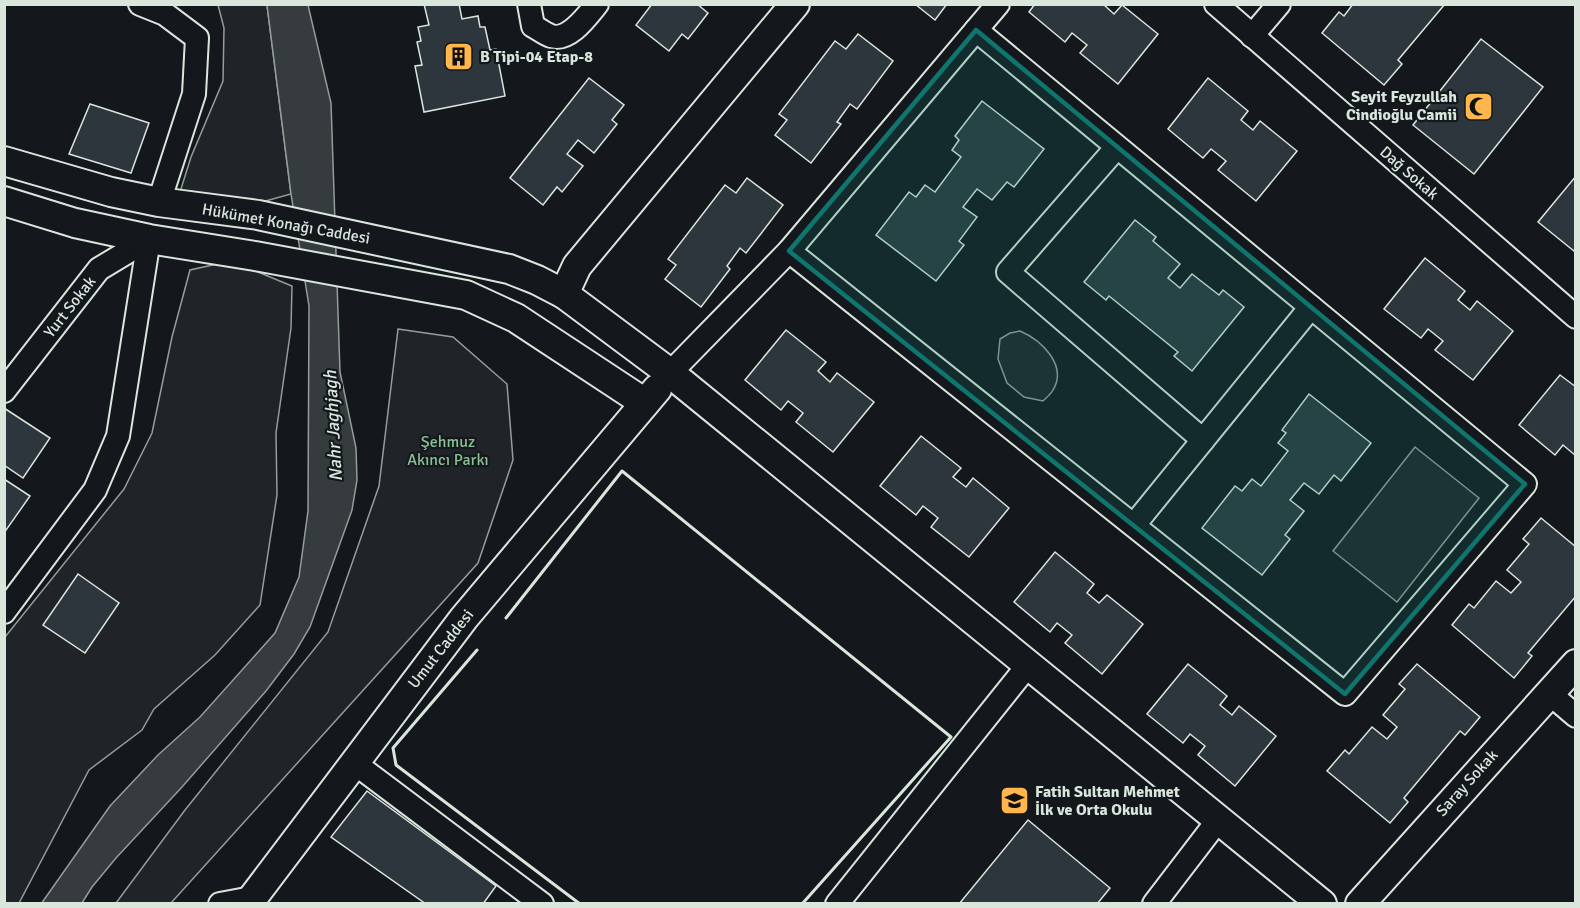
<svg xmlns="http://www.w3.org/2000/svg" width="1580" height="908" font-family="Signika,sans-serif">
<style>
.green{fill:#202428;stroke:#939e99;stroke-width:1.5}
.water{fill:#363b3e;stroke:#939e99;stroke-width:1.5}
.building{fill:#2c363c;stroke:#d8e6dc;stroke-width:1.5}
.lines{fill:none;stroke-linecap:round;stroke-linejoin:round}
.minor-casing{stroke:#d8e6dc;stroke-width:26}
.tertiary-casing{stroke:#d8e6dc;stroke-width:32}
.minor{stroke:#14181c;stroke-width:22}
.tertiary{stroke:#14181c;stroke-width:28}
.wall{stroke:#d8e6dc;stroke-width:3}
.marked{fill:#0f766e;fill-opacity:0.2;stroke:#0f766e;stroke-width:4.5;stroke-linejoin:round}
.labels{text-anchor:middle;dominant-baseline:central;stroke-width:4.5;stroke-linejoin:round;paint-order:stroke}
.poi-label{font-size:16px;font-weight:bold;fill:#d8e6dc;stroke:#14181c;text-anchor:start}
.street-label{font-size:16px;fill:#d8e6dc;stroke:#14181c}
.park-label{font-size:16px;fill:#8ac095;stroke:#14181c}
.water-label{font-size:18px;font-style:italic;fill:#d8e6dc;stroke:#14181c}
</style>
<rect width="100%" height="100%" fill="#14181c"/>
<g class="green">
<path d="M218 5H267L291 194 262 202 180 192 191 157 223 81 224 28Z"/>
<path d="M231 261 292 286 291 328 276 433 277 495 260 605 215 655 154 709 142 730 89 770 19 903 5 904V637L124 489 152 433 172 337 190 270Z"/>
<path d="M398 329 453 337 507 384 513 460 478 563 171 903H116L185 810 328 632 379 486Z"/>
<path d="M1020 331C1041 340 1068 365 1053 390 1051 394 1046 398 1043 401L1024 397 1007 383 998 359 1000 339 1010 333Z"/>
<path d="M1415 447 1479 498 1397 602 1333 551Z"/>
</g>
<path class="water" d="M267 5H308L331 103 340 372 356 448 357 480 352 510 310 627 294 654 266 691 182 787 116 858 92 887 82 903 41 904 110 806 158 755 200 717 275 633 299 577 308 511 309 306 291 194Z"/>
<g class="building">
<path d="M424 4H459L462 19 478 16 480 27H485L490 50 496 49 505 96 424 112 415 66 422 65 417 42 421 41 418 27 429 25Z"/>
<path d="M652 4H697L708 13 688 39 682 34 669 51 636 25Z"/>
<path d="M915 4H947L935 20Z"/>
<path d="M1035 4H1103L1114 14 1122 5 1158 34 1118 84 1080 53 1087 45 1072 33 1065 42 1029 12Z"/>
<path d="M1353 4H1445L1398 60 1402 64 1384 85 1322 33 1339 12 1344 16Z"/>
<path d="M858 34 893 61 857 109 850 104 837 122 841 124 811 163 775 135 787 120 779 114 835 41 846 49Z"/>
<path d="M1481 39 1543 87 1474 174 1413 125Z"/>
<path d="M589 78 624 105 612 120 617 124 594 153 578 140 567 154 583 166 562 192 557 187 543 205 510 178Z"/>
<path d="M1208 78 1248 111 1241 120 1253 130 1260 121 1297 151 1256 201 1218 170 1226 161 1211 149 1203 158 1168 129Z"/>
<path d="M982 101 1044 149 1014 187 1007 182 992 200 977 189 963 207 977 217 959 241 964 245 936 281 876 235 909 192 916 197 925 185 935 192 961 157 952 150 959 140 955 136Z"/>
<path d="M90 104 149 123 131 173 69 154Z"/>
<path d="M1576 176V249L1574 251 1538 222Z"/>
<path d="M747 178 783 205 746 253 740 248 727 266 730 269 701 307 665 279 676 265 668 259 725 185 736 193Z"/>
<path d="M1135 220 1156 237 1153 241 1180 264 1168 278 1180 288 1192 274 1219 295 1223 290 1244 307 1192 371 1174 356 1178 352 1109 296 1106 300 1084 282Z"/>
<path d="M1425 258 1465 291 1458 300 1470 310 1477 301 1513 331 1473 380 1435 350 1443 341 1428 329 1421 338 1384 309Z"/>
<path d="M786 330 826 362 818 371 830 382 837 373 874 402 833 452 796 422 803 413 788 401 781 410 745 380Z"/>
<path d="M1560 375 1576 387V456L1563 445 1555 455 1519 425Z"/>
<path d="M1309 394 1371 443 1341 481 1334 475 1319 494 1304 483 1290 500 1304 511 1285 535 1290 539 1262 575 1202 528 1235 486 1242 491 1252 479 1261 486 1288 451 1278 443 1286 433 1282 430Z"/>
<path d="M4 408 50 438 23 478 4 465Z"/>
<path d="M921 436 961 468 953 477 966 487 973 478 1009 508 969 557 931 527 938 518 923 506 916 515 880 486Z"/>
<path d="M4 479 30 496 4 533Z"/>
<path d="M1541 518 1576 547V596L1528 653 1532 656 1514 678 1452 625 1469 604 1474 608 1496 581 1511 593 1521 582 1507 570 1529 544 1523 539Z"/>
<path d="M1055 552 1094 584 1087 593 1099 603 1107 595 1143 624 1102 674 1065 643 1072 635 1057 623 1050 632 1014 602Z"/>
<path d="M78 574 119 603 85 653 43 625Z"/>
<path d="M1188 664 1227 696 1220 705 1232 715 1239 706 1276 736 1235 786 1198 755 1205 746 1190 734 1183 743 1147 714Z"/>
<path d="M1417 664 1480 717 1465 735 1460 731 1404 798 1408 802 1390 823 1327 771 1345 750 1349 754 1372 727 1387 739 1397 727 1383 715 1405 689 1399 684Z"/>
<path d="M367 791 496 886 483 904H426L331 837Z"/>
<path d="M1028 820 1110 888 1097 904H959Z"/>
</g>
<g class="lines">
<defs>
<g id="minor">
<path d="M140 4 165 14 197 38 194 94 159 202"/>
<path d="M529 4 533 26C539 29 545 34 551 36 569 42 587 16 597 4"/>
<path d="M1216 4 1576 317"/>
<path d="M1252 36 1279 4"/>
<path d="M1117 147 1008 272 1203 440"/>
<path d="M789 251 1345 694 1525 484 976 30"/>
<path d="M670 373 789 251 998 4"/>
<path d="M4 391 99 269 149 239"/>
<path d="M1134 525 1311 307"/>
<path d="M4 612 95 490 118 436 149 239"/>
<path d="M1549 693 1576 716"/>
<path d="M353 762 542 904"/>
<path d="M220 904 252 898"/>
<path d="M837 904 1029 664"/>
<path d="M1154 904 1219 819"/>
</g>
<g id="tertiary">
<path d="M795 4 577 266 564 294 670 373 1322 904"/>
<path d="M4 161 111 192 159 202 258 215 509 269 537 280 564 294"/>
<path d="M4 201 75 223 149 239 255 256 466 295 516 318 645 403"/>
<path d="M248 904 464 618 657 389"/>
<path d="M1360 904 1576 664"/>
</g>
</defs>
<use href="#minor" class="minor-casing"/>
<use href="#tertiary" class="tertiary-casing"/>
<use href="#minor" class="minor"/>
<use href="#tertiary" class="tertiary"/>
<g class="wall">
<path d="M506 618 622 471 951 737 802 904"/>
<path d="M477 650 393 748 396 765 580 904"/>
</g>
</g>
<path class="marked" d="M976 30 1525 484 1345 694 789 251Z"/>
<defs>
<symbol id="building-square" viewBox="-11 -11 22 22"><rect x="-9" y="-9" width="18" height="18" rx="4" fill="#ffb74d" stroke="#14181c"/><path d="M-4-6H4V6H1V3H-1V6H-4ZM-2.5-4.3h1.7v1.8h-1.7ZM.8-4.3h1.7v1.8H.8ZM-2.5-1h1.7V.8h-1.7ZM.8-1h1.7V.8H.8Z" fill="#111"/></symbol>
<symbol id="mosque-square" viewBox="-11 -11 22 22"><rect x="-9" y="-9" width="18" height="18" rx="4" fill="#ffb74d" stroke="#14181c"/><path d="M3.5-4.9A6 6 0 1 0 3.5 4.9A5 5 0 1 1 3.5-4.9Z" fill="#111"/></symbol>
<symbol id="school-square" viewBox="-11 -11 22 22"><rect x="-9" y="-9" width="18" height="18" rx="4" fill="#ffb74d" stroke="#14181c"/><path d="M0-5L7-2L0 1L-7-2ZM-4 1L0 2.5L4 1V4Q0 6-4 4Z" fill="#111"/></symbol>
</defs>
<g fill-rule="evenodd">
<use href="#building-square" x="442" y="40" width="33" height="33"/>
<use href="#mosque-square" x="1462" y="90" width="33" height="33"/>
<use href="#school-square" x="998" y="784" width="33" height="33"/>
</g>
<g class="labels">
<g class="poi-label">
<text x="480" y="57">B Tipi-04 Etap-8</text>
<text x="1457" y="97" text-anchor="end">Seyit Feyzullah<tspan x="1457" dy="18">Cindioğlu Camii</tspan></text>
<text x="1035" y="792">Fatih Sultan Mehmet<tspan x="1035" dy="18">İlk ve Orta Okulu</tspan></text>
</g>
<g class="street-label">
<text transform="translate(1409 173) rotate(41)">Dağ Sokak</text>
<text transform="translate(286 224) rotate(10)">Hükümet Konağı Caddesi</text>
<text transform="translate(70 307) rotate(-52)">Yurt Sokak</text>
<text transform="translate(441 649) rotate(-52)">Umut Caddesi</text>
<text transform="translate(1467 783) rotate(-48)">Saray Sokak</text>
</g>
<g class="park-label">
<text x="448" y="442">Şehmuz<tspan x="448" dy="18">Akıncı Parkı</tspan></text>
</g>
<g class="water-label">
<text transform="translate(333 426) rotate(-93)">Nahr Jaghjagh</text>
</g>
</g>
<rect width="1580" height="908" fill="none" stroke="#d8e6dc" stroke-width="12"/>
</svg>
